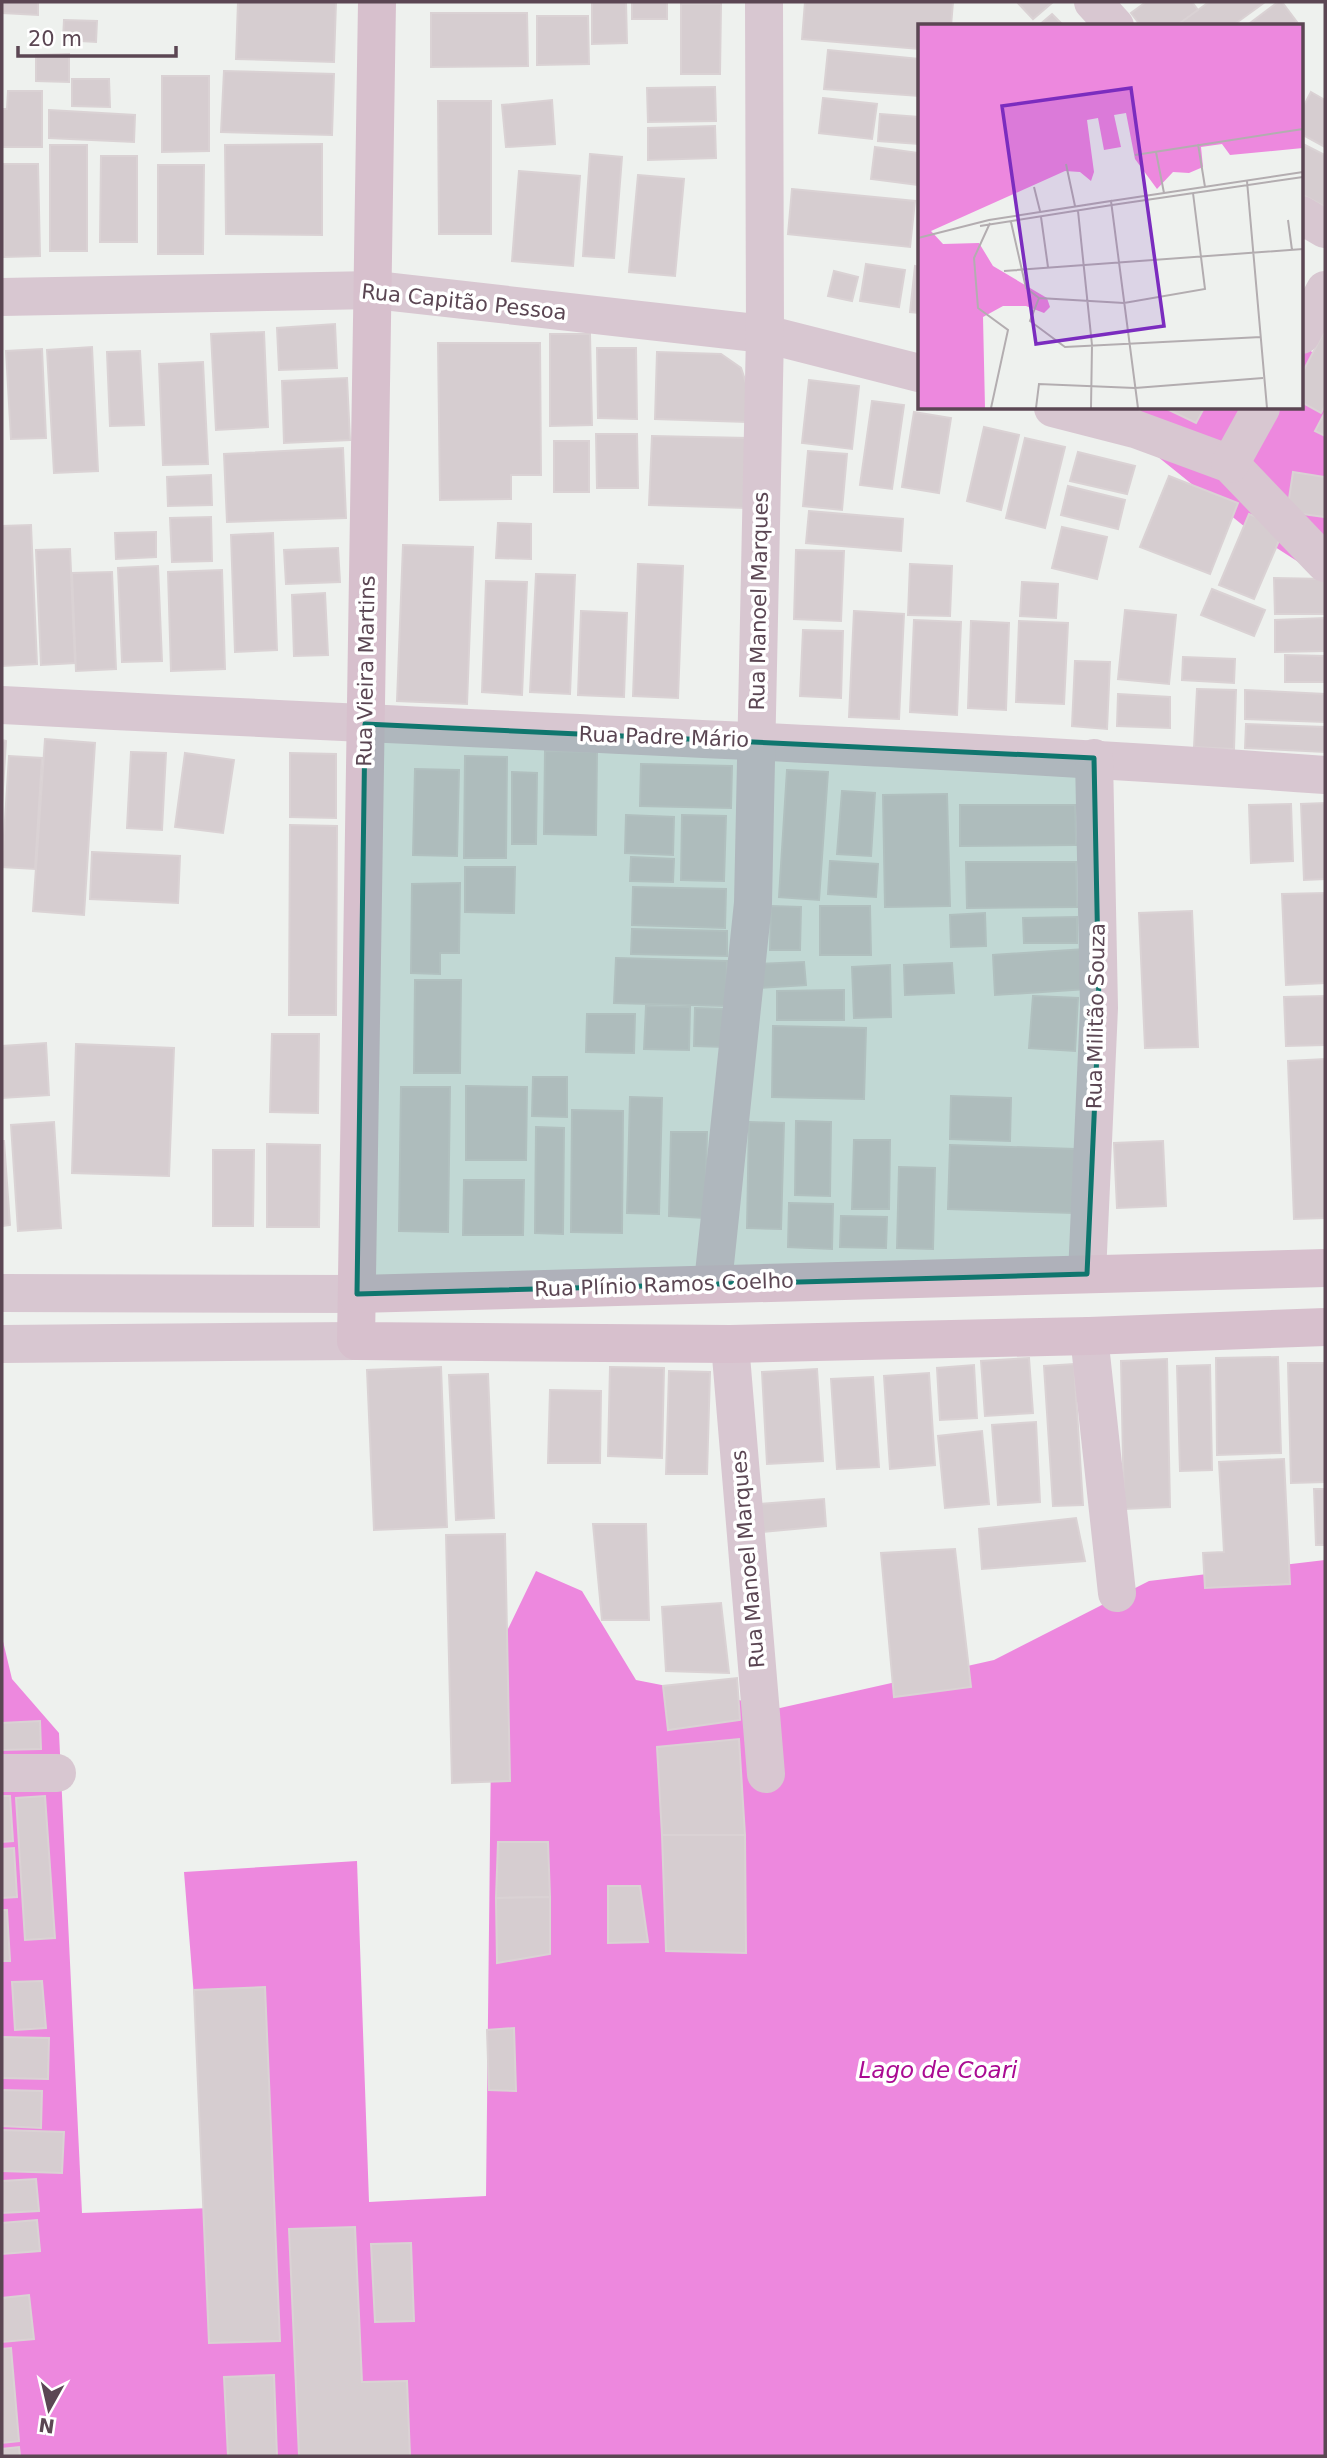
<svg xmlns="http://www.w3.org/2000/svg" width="1327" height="2458" font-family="'DejaVu Sans',sans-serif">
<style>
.water{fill:#ed88de}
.building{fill:#d6cdd0;stroke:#dad2d4;stroke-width:2}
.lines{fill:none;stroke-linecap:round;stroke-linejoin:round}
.minor{stroke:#d8c7d1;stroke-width:38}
.tertiary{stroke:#d8c7d1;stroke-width:38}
.secondary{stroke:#d7c0cd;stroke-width:38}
.marked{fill:#0f766e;fill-opacity:0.2;stroke:#0f766e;stroke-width:5;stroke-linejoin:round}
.labels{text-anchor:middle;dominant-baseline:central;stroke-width:7;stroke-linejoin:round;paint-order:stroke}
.street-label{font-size:21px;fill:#5b4653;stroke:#fff}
.water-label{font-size:23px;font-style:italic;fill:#aa0b92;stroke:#fff}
.inset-road{fill:none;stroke:#b3adb0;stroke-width:2}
.view{fill:#7b2cbf;fill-opacity:0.15;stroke:#7b2cbf;stroke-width:3.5}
.inset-edge{fill:none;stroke:#5b4653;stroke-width:3.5}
</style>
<rect width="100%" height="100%" fill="#eef1ee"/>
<g class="water">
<path d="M1301 342 1325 364V579L1250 531 1147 448 1140 408H1301Z"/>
<path d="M1325 1560V2456H2V1637L12 1679 59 1733 82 2213 211 2208 184 1872 357 1861 369 2202 486 2196 492 1662 536 1571 582 1591 636 1680 780 1708 994 1660 1149 1581Z"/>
</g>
<g class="building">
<path d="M3 2H38V15L3 13Z"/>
<path d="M238 2H336L334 62 236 59Z"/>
<path d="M592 2H626L627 43 592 44Z"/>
<rect x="632" y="2" width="35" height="17"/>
<path d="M805 2H953L951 26H919V49L802 39Z"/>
<path d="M1017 2H1053L1033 19Z"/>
<path d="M1146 2H1192L1198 10 1176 26H1141L1131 13Z"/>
<path d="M1209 2H1265L1232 26H1176Z"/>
<path d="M1278 2H1282L1297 22 1291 26H1246Z"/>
<path d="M681 4H721L720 74H681Z"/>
<path d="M431 13H527L528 66 431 67Z"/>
<path d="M1052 14 1064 26H1038Z"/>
<path d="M537 16H588L589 64 537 65Z"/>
<path d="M64 20 97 21 96 42 63 40Z"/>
<path d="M828 50 919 59V96L824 89Z"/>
<path d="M69 54V82L36 81V55Z"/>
<path d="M224 71 334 74 332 135 221 132Z"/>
<path d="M162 76H209V151L162 152Z"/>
<path d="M72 79H109L110 107 72 106Z"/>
<path d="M715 87 716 121 648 122 647 88Z"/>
<path d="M8 91H42V147H2V109H7Z"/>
<path d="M1311 92 1325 100V147L1301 134V111Z"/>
<path d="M823 98 877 104 872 139 819 133Z"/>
<path d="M552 100 555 144 506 147 502 105Z"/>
<path d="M438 101H491V234H439Z"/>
<path d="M49 110 135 115 134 142 49 138Z"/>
<path d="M880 114 919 117V144L878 141Z"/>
<path d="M715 126 716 158 648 160V128Z"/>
<path d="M1301 143 1325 155V207L1301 194Z"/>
<path d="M322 144V235L226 234 225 145Z"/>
<rect x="50" y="145" width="37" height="106"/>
<path d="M875 147 919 153V185L871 179Z"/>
<path d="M590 154 622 157 614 258 583 256Z"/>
<path d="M101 156H137V242H100Z"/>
<path d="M3 164H38L40 256 4 257Z"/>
<path d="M158 165H204L203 254H158Z"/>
<path d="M519 171 580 176 573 266 512 261Z"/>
<path d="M638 175 684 179 675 276 629 272Z"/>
<path d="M792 189 915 201 910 247 788 234Z"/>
<path d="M866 264 905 270 899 307 860 301Z"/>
<path d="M915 266 919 267V313L910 312Z"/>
<path d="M834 271 858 277 852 301 828 296Z"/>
<path d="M335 324 337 368 279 370 277 328Z"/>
<path d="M1325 330V406L1321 413 1301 402V375Z"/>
<path d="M264 332 268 427 216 430 211 334Z"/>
<path d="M550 334H590L592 425 550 426Z"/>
<path d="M438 343H540L541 475H511V499L440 500Z"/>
<path d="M92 347 98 471 54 473 47 350Z"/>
<path d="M597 348H636L637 419 598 418Z"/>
<path d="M42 349 46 438 11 439 6 351Z"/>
<path d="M140 351 144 425 110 426 107 352Z"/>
<path d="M657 352 721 354 741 368 748 389 747 422 655 419Z"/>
<path d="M203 362 208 464 163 465 159 364Z"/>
<path d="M347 378 350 440 284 443 282 381Z"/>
<path d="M809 380 859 386 852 449 802 443Z"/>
<path d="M872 401 904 405 892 489 860 485Z"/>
<path d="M1165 408H1204L1196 423Z"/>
<path d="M914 412 951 418 939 493 902 487Z"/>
<path d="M1325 412V436L1315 431Z"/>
<path d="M984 427 1019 435 1001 510 967 501Z"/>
<path d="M596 434H637L638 488H597Z"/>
<path d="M652 436 748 438 746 508 649 505Z"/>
<path d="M1025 438 1065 447 1045 528 1006 518Z"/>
<rect x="554" y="441" width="35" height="51"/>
<path d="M343 448 346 518 227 522 224 454Z"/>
<path d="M808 451 847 454 842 510 803 506Z"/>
<path d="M1078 452 1135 466 1127 494 1070 481Z"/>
<path d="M1293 472 1325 477V517L1287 512Z"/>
<path d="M211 475 212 505 168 506 167 477Z"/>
<path d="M1169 476 1238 503 1210 574 1140 547Z"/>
<path d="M1068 486 1125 500 1118 529 1061 515Z"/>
<path d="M809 511 903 519 901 551 806 543Z"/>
<path d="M1249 514 1284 529 1254 599 1219 585Z"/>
<path d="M211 517 212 561 172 562 170 518Z"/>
<path d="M498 523 531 524V559L496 558Z"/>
<path d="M31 525 37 664 2 666V526Z"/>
<path d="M1062 527 1107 537 1097 579 1052 568Z"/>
<path d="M156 532V557L116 559 115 533Z"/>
<path d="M273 533 277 650 235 652 231 535Z"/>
<path d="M403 545 473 547 467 704 397 701Z"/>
<path d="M338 548 340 582 286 584 284 550Z"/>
<path d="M70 549 75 663 41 665 36 550Z"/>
<path d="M796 550 844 551 841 621 794 619Z"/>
<path d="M638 564 683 566 678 698 633 696Z"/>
<path d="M910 564 952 566 950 616 908 615Z"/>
<path d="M158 566 162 661 122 662 118 568Z"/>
<path d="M222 570 225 669 171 671 168 572Z"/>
<path d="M112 572 116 669 76 671 72 573Z"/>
<path d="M536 574 575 575 570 694 530 692Z"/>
<path d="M1274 578 1325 579V614H1275Z"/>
<path d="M486 581 527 582 522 695 482 692Z"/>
<path d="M1022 582 1058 584 1056 618 1020 616Z"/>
<path d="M1212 589 1265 610 1254 636 1201 615Z"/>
<path d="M325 593 328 655 294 656 292 595Z"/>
<path d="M1125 610 1176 615 1169 684 1118 679Z"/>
<path d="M581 611 627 613 624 697 578 695Z"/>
<path d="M854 611 904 614 899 719 849 717Z"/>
<path d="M1325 618V651L1275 652V620Z"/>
<path d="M914 620 961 622 957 715 910 712Z"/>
<path d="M971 621 1009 623 1006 710 968 708Z"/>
<path d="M1019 621 1068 623 1064 704 1016 702Z"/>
<path d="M803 630 843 631 841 698 800 696Z"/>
<path d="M1285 655 1324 656V682H1285Z"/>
<path d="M1183 657 1235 659 1234 683 1182 680Z"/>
<path d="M1075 661 1110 662 1107 729 1072 726Z"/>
<path d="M1197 689 1236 690 1234 749 1194 747Z"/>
<path d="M1245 690 1325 694V722L1245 719Z"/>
<path d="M1118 694 1170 697V728L1117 726Z"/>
<path d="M1246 724 1325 727V752L1245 748Z"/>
<path d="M45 739 95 743 84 915 33 911Z"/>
<path d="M2 740 6 741 2 805Z"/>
<path d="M545 751 597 752 596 835 544 834Z"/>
<path d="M131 752 166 753 162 830 127 828Z"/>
<path d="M185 753 234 760 223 833 175 827Z"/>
<path d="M290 753 336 754V818L290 817Z"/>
<path d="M9 756 42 758 35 869 2 867Z"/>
<path d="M465 756 507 757 506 858H464Z"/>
<path d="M641 764 732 766 731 808 640 806Z"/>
<path d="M415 769 459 770 457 856 413 855Z"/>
<path d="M787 770 828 772 819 900 779 897Z"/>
<path d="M512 772 537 773 536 844H512Z"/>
<path d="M842 791 875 793 871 856 837 854Z"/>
<path d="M947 794 950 906 885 907 883 795Z"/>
<path d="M1325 803V879L1304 880 1301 804Z"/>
<path d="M1291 804 1293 861 1251 863 1249 805Z"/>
<path d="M960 805H1075L1076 845 960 846Z"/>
<path d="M626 815 674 817 673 855 625 853Z"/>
<path d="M682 815 726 816 724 881 681 880Z"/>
<path d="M290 825 337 826 336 1015H289Z"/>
<path d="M92 852 180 856 178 903 90 899Z"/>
<path d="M631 857 674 859 673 882 630 881Z"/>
<path d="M830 861 878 864 876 897 828 894Z"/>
<path d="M966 862H1076L1077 907 967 908Z"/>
<path d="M465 867H515L514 913 465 912Z"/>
<path d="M460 883 459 953H440V974L411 973 412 884Z"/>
<path d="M633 887 726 889 725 928 632 925Z"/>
<path d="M1325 893V983L1286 985 1282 894Z"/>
<path d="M771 906 801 907 800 950H770Z"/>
<path d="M820 906H870L871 955H820Z"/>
<path d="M1192 911 1198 1047 1145 1048 1139 913Z"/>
<path d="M985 913 986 946 951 947 950 915Z"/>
<path d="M1077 917V943H1024L1023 918Z"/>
<path d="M632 929 727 931V956L631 954Z"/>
<path d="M1085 949 1087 989 995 995 993 955Z"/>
<path d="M616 958 727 961 726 1006 614 1003Z"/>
<path d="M804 962 806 985 759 988 758 964Z"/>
<path d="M952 963 954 993 905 995 904 965Z"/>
<path d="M890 965 891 1017 854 1018 852 967Z"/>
<path d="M415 980H461L460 1073H414Z"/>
<path d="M844 990V1020H777V991Z"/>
<path d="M1033 996 1078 998 1075 1051 1029 1048Z"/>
<path d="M1325 996V1045L1286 1046 1284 997Z"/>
<path d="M646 1006 690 1007 689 1050 644 1049Z"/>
<path d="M695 1008 727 1009 726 1047 694 1046Z"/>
<path d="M587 1014H635L634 1053 586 1052Z"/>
<path d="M773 1026 866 1028 864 1099 772 1097Z"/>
<path d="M272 1034H319L318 1113 270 1112Z"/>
<path d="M46 1043 49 1095 2 1098V1046Z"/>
<path d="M76 1044 174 1048 169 1176 72 1173Z"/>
<path d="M1325 1059V1218L1294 1219 1288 1061Z"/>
<path d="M533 1077H567V1117L532 1116Z"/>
<path d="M466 1086 527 1087 526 1160H466Z"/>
<path d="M401 1087H450L448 1232 399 1231Z"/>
<path d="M951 1096 1011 1098 1010 1141 950 1139Z"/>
<path d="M630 1097 662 1098 659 1214 627 1213Z"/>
<path d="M572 1110 623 1111 622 1233 571 1232Z"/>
<path d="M796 1121 831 1122 830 1196 795 1195Z"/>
<path d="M54 1122 61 1228 18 1231 11 1125Z"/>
<path d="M749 1122 784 1123 781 1229 747 1228Z"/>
<path d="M536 1127 564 1128 563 1234 535 1233Z"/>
<path d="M671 1132H707L705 1218 669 1216Z"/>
<path d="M854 1140H890L889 1209H852Z"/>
<path d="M2 1141H4L10 1225 2 1226Z"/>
<path d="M1163 1141 1166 1206 1117 1208 1114 1143Z"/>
<path d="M267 1144 320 1145 319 1227H267Z"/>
<path d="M950 1145 1075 1149 1073 1213 948 1209Z"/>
<path d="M213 1150H254L253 1226H213Z"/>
<path d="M899 1167 935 1168 933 1249 897 1248Z"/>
<path d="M464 1180H524L523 1235H463Z"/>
<path d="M789 1203 833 1204 832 1249 788 1247Z"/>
<path d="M841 1216 887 1217 886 1248 840 1247Z"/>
<path d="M1278 1357 1281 1453 1217 1455 1216 1358Z"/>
<path d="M1029 1358 1033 1413 985 1416 981 1361Z"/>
<path d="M1167 1359 1170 1507 1124 1509 1121 1361Z"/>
<path d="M1288 1363H1325V1482L1291 1483Z"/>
<path d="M1074 1364 1083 1505 1053 1506 1044 1366Z"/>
<path d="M974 1365 977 1418 940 1420 937 1368Z"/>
<path d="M1210 1365 1212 1470 1180 1471 1177 1366Z"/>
<path d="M441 1367 447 1527 374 1530 367 1370Z"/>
<path d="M610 1367 664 1368 662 1458 608 1456Z"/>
<path d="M817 1369 823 1461 767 1464 762 1372Z"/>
<path d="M669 1371 710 1372 707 1474H666Z"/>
<path d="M929 1373 935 1465 890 1469 884 1376Z"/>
<path d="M488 1374 494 1518 456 1520 449 1375Z"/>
<path d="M873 1377 879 1467 837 1469 831 1379Z"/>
<path d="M550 1390 601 1391 600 1463H548Z"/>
<path d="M1036 1422 1040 1502 998 1505 992 1425Z"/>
<path d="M982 1431 989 1504 945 1508 938 1436Z"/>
<path d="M1284 1459 1290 1584 1205 1588 1203 1553 1224 1552 1219 1462Z"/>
<path d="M1314 1489H1325V1545H1316Z"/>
<path d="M824 1499 826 1526 762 1532 758 1504Z"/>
<path d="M1076 1518 1085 1561 982 1569 979 1529Z"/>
<path d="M593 1524H646L649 1620H602Z"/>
<path d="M505 1534 510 1781 452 1783 446 1535Z"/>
<path d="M955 1549 971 1687 894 1697 881 1553Z"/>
<path d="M721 1603 729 1673 666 1671 662 1607Z"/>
<path d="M737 1678 740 1720 668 1730 663 1686Z"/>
<path d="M40 1721 41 1749 2 1750V1723Z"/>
<path d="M739 1739 745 1835H662L657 1747Z"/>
<path d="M2 1796H10L13 1841 2 1842Z"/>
<path d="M45 1796 55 1938 25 1940 16 1798Z"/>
<path d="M662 1835H745L746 1953 666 1951Z"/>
<path d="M498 1842H548L550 1897 496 1898Z"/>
<path d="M14 1848 17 1897 2 1898V1849Z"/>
<path d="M608 1886H640L648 1942 608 1943Z"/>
<path d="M550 1897V1954L497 1963 496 1898Z"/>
<path d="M2 1910H7L10 1961H2Z"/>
<path d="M42 1981 46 2028 15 2030 12 1982Z"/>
<path d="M265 1987 280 2341 209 2343 194 1990Z"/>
<path d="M514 2028 516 2091 489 2090 487 2030Z"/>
<path d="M2 2037 49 2038 48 2079 2 2078Z"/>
<path d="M2 2090 42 2091 41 2128 2 2126Z"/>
<path d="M2 2130 64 2132 62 2173 2 2171Z"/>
<path d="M36 2179 39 2211 2 2213V2181Z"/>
<path d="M37 2220 40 2251 2 2254V2223Z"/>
<path d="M355 2227 362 2382 407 2381 410 2456H299L289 2229Z"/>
<path d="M411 2243 414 2321 375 2322 371 2244Z"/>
<path d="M29 2295 34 2339 2 2342V2298Z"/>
<path d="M11 2348 19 2441 2 2443V2349Z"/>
<path d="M274 2375 277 2456H228L224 2377Z"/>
<path d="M19 2447 20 2456H2V2449Z"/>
</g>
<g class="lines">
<g class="minor">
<path d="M1093 2 1115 26"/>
<path d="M1301 215 1325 229"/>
<path d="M2 297 375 290 765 334 919 373"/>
<path d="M1301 335 1325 290"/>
<path d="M1053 408 1135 429 1230 464 1325 563"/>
<path d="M1230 464 1261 408"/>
<path d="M2 705C443 729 885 743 1325 775"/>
<path d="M1087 1274 1099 1008 1094 758"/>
<path d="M713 1283 753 903 765 334 764 2"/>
<path d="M1089 1336 1117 1593"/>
<path d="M730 1344 766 1774"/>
<path d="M2 1773H57"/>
</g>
<g class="tertiary">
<path d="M2 1293 357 1294"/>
<path d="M2 1344 356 1341"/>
</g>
<g class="secondary">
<path d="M377 2C373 448 360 894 356 1341L730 1344 1089 1336 1325 1327"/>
<path d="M357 1294 1325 1268"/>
</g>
</g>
<path class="marked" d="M365 724 1094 758 1099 1008 1087 1274 357 1294Z"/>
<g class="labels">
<g class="street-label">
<text transform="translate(464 302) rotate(6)">Rua Capitão Pessoa</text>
<text transform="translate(759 601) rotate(-89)">Rua Manoel Marques</text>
<text transform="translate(366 671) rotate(-89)">Rua Vieira Martins</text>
<text transform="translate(664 737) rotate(2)">Rua Padre Mário</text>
<text transform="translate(1096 1016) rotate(-89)">Rua Militão Souza</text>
<text transform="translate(664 1285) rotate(-2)">Rua Plínio Ramos Coelho</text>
<text transform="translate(748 1559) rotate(-95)">Rua Manoel Marques</text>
</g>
<g class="water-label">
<text x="938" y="2070">Lago de Coari</text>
</g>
</g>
<g transform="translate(918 24)">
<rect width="385" height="385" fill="#eef1ee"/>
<path d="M0 1H385V124L312 131 304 120 283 123 285 143 271 149 255 148 239 165 217 135 208 89 196 91 203 123 186 126 180 94 169 96 176 148 173 157 162 148 147 147 13 207 25 220 61 219 75 242 129 274 132 283 126 289 108 282H85L65 293 67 384H0Z" fill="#ed88de"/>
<path class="inset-road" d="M280 120 287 163M238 128 246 169M217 131 385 105M148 140 157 182M329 157 349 384M116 163 122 187M193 177 385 148M194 181 385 153M160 187 174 321 173 384M123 193 130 243M370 196 374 226M93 198 108 264 121 274 206 279 287 265 275 169M72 199 56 234 60 284 90 306 73 384M62 202 194 181M0 214 71 196 193 177 220 384M86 247 385 225M121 274 112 297 147 323 343 313M118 384 121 360 217 364 345 354"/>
<path class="view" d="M213 64 246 302 118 320 84 82Z"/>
<rect width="385" height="385" class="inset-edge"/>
</g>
<rect width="1327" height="2458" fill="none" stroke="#5b4653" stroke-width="7"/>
<g transform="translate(49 2409) rotate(188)" stroke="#ffffff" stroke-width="5" paint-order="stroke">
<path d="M0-5L12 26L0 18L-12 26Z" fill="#5b4653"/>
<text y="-10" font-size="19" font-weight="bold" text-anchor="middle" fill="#5b4653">N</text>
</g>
<path d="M18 46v10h158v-10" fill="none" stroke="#5b4653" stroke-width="3.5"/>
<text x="28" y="46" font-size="21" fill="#5b4653" stroke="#ffffff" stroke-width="5" paint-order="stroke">20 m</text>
</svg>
